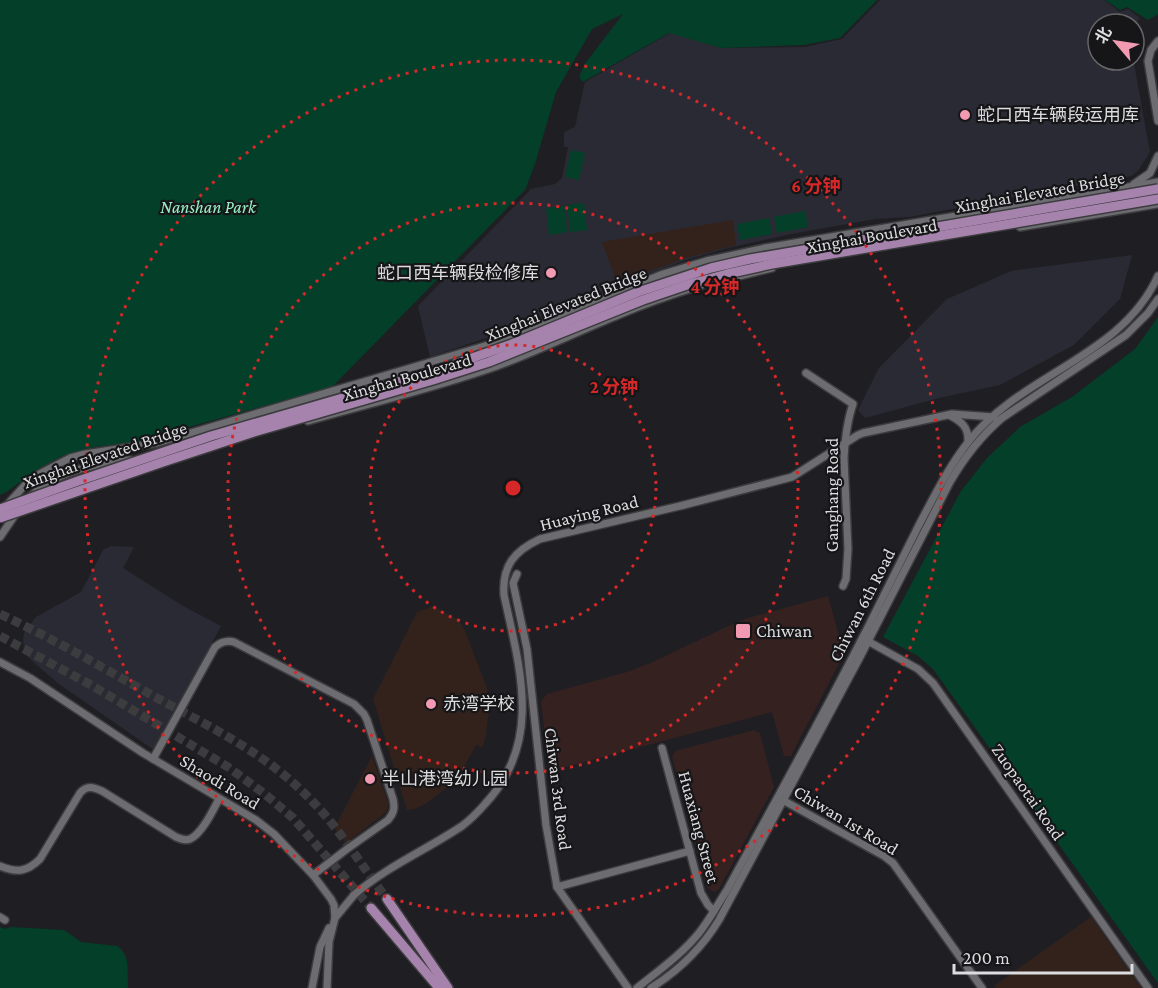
<svg xmlns="http://www.w3.org/2000/svg" width="1158" height="988" font-family="'Crimson Pro','Noto Sans SC',serif">
<style>
.commercial{fill:#342120}
.built{fill:#292a33}
.education{fill:#33221b}
.green{fill:#033f29}
.lines{fill:none;stroke-linecap:round;stroke-linejoin:round}
.major-tunnel{stroke:#3c3c3f;stroke-width:9;stroke-dasharray:9 4.5;stroke-linecap:butt}
.minor-casing{stroke:#3c3c3f;stroke-width:10}
.major-casing{stroke:#3c3c3f;stroke-width:12}
.minor{stroke:#6d6d71;stroke-width:7}
.major{stroke:#a583ac;stroke-width:9}
.minor-bridge-casing{stroke:#3c3c3f;stroke-width:10;stroke-linecap:butt}
.major-bridge-casing{stroke:#3c3c3f;stroke-width:12;stroke-linecap:butt}
.minor-bridge{stroke:#6d6d71;stroke-width:7}
.major-bridge{stroke:#a583ac;stroke-width:9}
.ring{fill:none;stroke:#d62828;stroke-width:3;stroke-dasharray:3 6}
.poi-dot{fill:#f19ab1;stroke:#161619;stroke-width:2}
.labels{text-anchor:middle;dominant-baseline:central;stroke-width:4.5;stroke-linejoin:round;paint-order:stroke}
.poi-label{font-size:18px;fill:#dddddf;stroke:#161619;text-anchor:start}
.street-label{font-size:18px;fill:#dddddf;stroke:#161619}
.park-label{font-size:18px;font-style:italic;fill:#98f2c6;stroke:#161619}
.centre{fill:#d62828;stroke:#161619;stroke-width:3}
.ring-label{font-size:18px;text-anchor:middle;font-weight:bold;fill:#d62828;stroke:#161619;stroke-width:4.5;stroke-linejoin:round;paint-order:stroke}
</style>
<rect width="100%" height="100%" fill="#1f1f23"/>
<g class="commercial">
<path d="M828 596 844 654 791 756H784L772 712 554 770 548 766 541 701 547 694 627 672 653 662 726 627 748 618Z"/>
<path d="M754 730 760 733 774 787 719 889 715 892 712 891 706 886 672 757 675 751Z"/>
</g>
<g class="built">
<path d="M880 0H1104L1120 12 1128 9 1140 18 1136 24 1142 29 1134 41V24H1098V60H1134V44L1139 50 1134 64 1150 152 1138 171 1131 176 909 217 875 219 791 234 728 248 686 260 618 285 504 332 430 357 418 306 531 189 555 184 562 178 568 147H564V132L575 127 585 82 670 33 722 48 805 47 842 39Z"/>
<path d="M1132 255 1120 299 1074 345 1000 385 939 398 865 418 858 410 879 368 947 299 1011 271Z"/>
<path d="M111 546 134 547 123 568 183 606 221 626 154 750 59 684 31 660 24 652 23 639 25 631 36 617 81 592 103 550Z"/>
</g>
<g class="education">
<path d="M733 220 736 245 686 258 617 283 602 242Z"/>
<path d="M434 606 459 621 465 631 487 688 489 709 486 736 482 748 476 745 456 781 425 804 415 809 407 810 373 699 417 612Z"/>
<path d="M372 756 388 802 387 811 384 814 346 843 337 833 335 827Z"/>
<path d="M1091 917 1141 988H995L994 986Z"/>
</g>
<g class="green">
<path d="M0 0H877L840 38 804 45 721 48 669 33 583 82 579 77 584 65 623 14 592 29 556 92 535 164 525 190 332 387 135 442 94 447 62 456 36 470 8 491 0 495Z"/>
<path d="M1105 0H1158V14L1148 20 1127 7 1120 10Z"/>
<path d="M571 150 585 153 579 180 565 177Z"/>
<path d="M584 203 587 230 570 232 567 205Z"/>
<path d="M564 206 567 232 549 235 546 208Z"/>
<path d="M805 211 808 227 777 233 774 217Z"/>
<path d="M769 218 772 234 740 240 737 224Z"/>
<path d="M1158 317V983L933 669 918 656 883 637 961 491 987 458 1020 427 1072 397 1135 349Z"/>
<path d="M0 927 5 929 11 927 64 930 81 942 117 946C131 955 127 973 128 988H0Z"/>
</g>
<g class="lines">
<g class="major-tunnel">
<path d="M0 614C54 639 105 669 157 698 212 728 269 755 312 801 340 829 363 868 387 899"/>
<path d="M0 636 91 685 228 767 266 795 293 818 371 908"/>
</g>
<defs>
<g id="minor">
<path d="M1158 41 1151 50 1148 61 1158 121"/>
<path d="M1134 184 1150 173 1158 156"/>
<path d="M1020 227 1158 204"/>
<path d="M719 281 772 268"/>
<path d="M806 373 853 404C847 421 845 440 844 458L848 549 846 579 843 586"/>
<path d="M949 415C961 421 969 427 968 442"/>
<path d="M308 421C371 403 435 388 497 366 538 351 576 332 616 316 644 304 673 294 702 285"/>
<path d="M30 497C57 470 94 465 130 460"/>
<path d="M684 505 792 477 858 435 863 433 952 414 994 417"/>
<path d="M5 507 26 484 41 473 70 458 85 454 157 443 417 366 488 345 663 274 706 261 765 248 1158 182"/>
<path d="M0 537 17 512"/>
<path d="M517 574 513 583 527 649 546 825 557 887 628 988"/>
<path d="M864 639 918 669 933 683 1148 988"/>
<path d="M0 662 30 678 143 753 256 820 274 834 313 875 331 899 334 905 335 918 329 942 327 988"/>
<path d="M662 748 701 893 708 905 714 911"/>
<path d="M153 759 215 647C221 642 226 640 234 642L354 704 364 714 367 720 393 799C395 808 394 813 388 820L347 849 313 875"/>
<path d="M779 798 884 856 893 863 982 988"/>
<path d="M0 866C17 873 27 872 40 859L80 793C87 785 93 787 102 791L176 837C181 839 185 841 190 839 202 834 213 810 219 799"/>
<path d="M557 887 690 851"/>
<path d="M0 917 5 920"/>
<path d="M335 918 354 895"/>
<path d="M312 988 320 947 329 928"/>
<path d="M637 988C658 971 682 954 699 933 710 919 718 904 727 890 775 802 824 714 869 625 886 591 903 557 920 523 935 495 949 466 969 441 1021 374 1122 357 1158 276"/>
<path d="M651 988C678 971 702 948 719 920L860 657 950 482C964 458 981 436 1002 418L1126 335 1148 313 1158 299"/>
</g>
<g id="major">
<path d="M387 899 448 988"/>
<path d="M371 908 439 988"/>
</g>
</defs>
<use href="#minor" class="minor-casing"/>
<use href="#major" class="major-casing"/>
<use href="#minor" class="minor"/>
<use href="#major" class="major"/>
<defs>
<path id="minor-bridge" d="M354 895C386 867 426 850 462 826 470 820 478 812 485 804 543 742 520 669 504 595 502 566 514 551 540 539L684 505"/>
<g id="major-bridge">
<path d="M0 509 78 481 211 436 429 373 512 344 638 292 711 268 750 259 838 244 1158 189"/>
<path d="M0 518 163 462 254 432 433 380 489 362 643 300 690 284 727 274 772 264 1158 199"/>
</g>
</defs>
<use href="#minor-bridge" class="minor-bridge-casing"/>
<use href="#major-bridge" class="major-bridge-casing"/>
<use href="#minor-bridge" class="minor-bridge"/>
<use href="#major-bridge" class="major-bridge"/>
</g>
<g class="ring">
<circle cx="513" cy="488" r="143"/>
<circle cx="513" cy="488" r="285"/>
<circle cx="513" cy="488" r="428"/>
</g>
<g class="poi-dot">
<circle cx="965" cy="115" r="6"/>
<circle cx="551" cy="273" r="6"/>
<rect x="735" y="623" width="16" height="16" rx="3"/>
<circle cx="431" cy="704" r="6"/>
<circle cx="370" cy="779" r="6"/>
</g>
<g class="labels">
<g class="poi-label">
<text x="977" y="115">蛇口西车辆段运用库</text>
<text x="539" y="273" text-anchor="end">蛇口西车辆段检修库</text>
<text x="756" y="631">Chiwan</text>
<text x="443" y="704">赤湾学校</text>
<text x="382" y="779">半山港湾幼儿园</text>
</g>
<g class="street-label">
<text transform="translate(1040 192) rotate(-10)">Xinghai Elevated Bridge</text>
<text transform="translate(872 236) rotate(-10)">Xinghai Boulevard</text>
<text transform="translate(566 304) rotate(-22)">Xinghai Elevated Bridge</text>
<text transform="translate(407 377) rotate(-16)">Xinghai Boulevard</text>
<text transform="translate(105 455) rotate(-19)">Xinghai Elevated Bridge</text>
<text transform="translate(832 495) rotate(-90)">Ganghang Road</text>
<text transform="translate(589 513) rotate(-14)">Huaying Road</text>
<text transform="translate(862 605) rotate(-63)">Chiwan 6th Road</text>
<text transform="translate(220 782) rotate(31)">Shaodi Road</text>
<text transform="translate(558 789) rotate(83)">Chiwan 3rd Road</text>
<text transform="translate(1028 792) rotate(55)">Zuopaotai Road</text>
<text transform="translate(846 820) rotate(31)">Chiwan 1st Road</text>
<text transform="translate(699 827) rotate(75)">Huaxiang Street</text>
</g>
<g class="park-label">
<text x="208" y="207">Nanshan Park</text>
</g>
</g>
<circle cx="513" cy="488" r="9" class="centre"/>
<g class="ring-label">
<text x="816" y="192">6 分钟</text>
<text x="715" y="293">4 分钟</text>
<text x="614" y="393">2 分钟</text>
</g>
<g transform="translate(1116 42) rotate(299)"><circle r="28" fill="#161619" stroke="#666668" stroke-width="1.5"/>
<path d="M0-4.5L10 22L0 15L-10 22Z" fill="#f19ab1"/>
<text y="-9" font-size="16" font-weight="bold" text-anchor="middle" fill="#dddddf">北</text>
</g>
<path d="M954 964v9h178v-9" fill="none" stroke="#dddddf" stroke-width="3"/>
<text x="963" y="964" font-size="18" fill="#dddddf" stroke="#161619" stroke-width="4.5" paint-order="stroke">200 m</text>
</svg>
